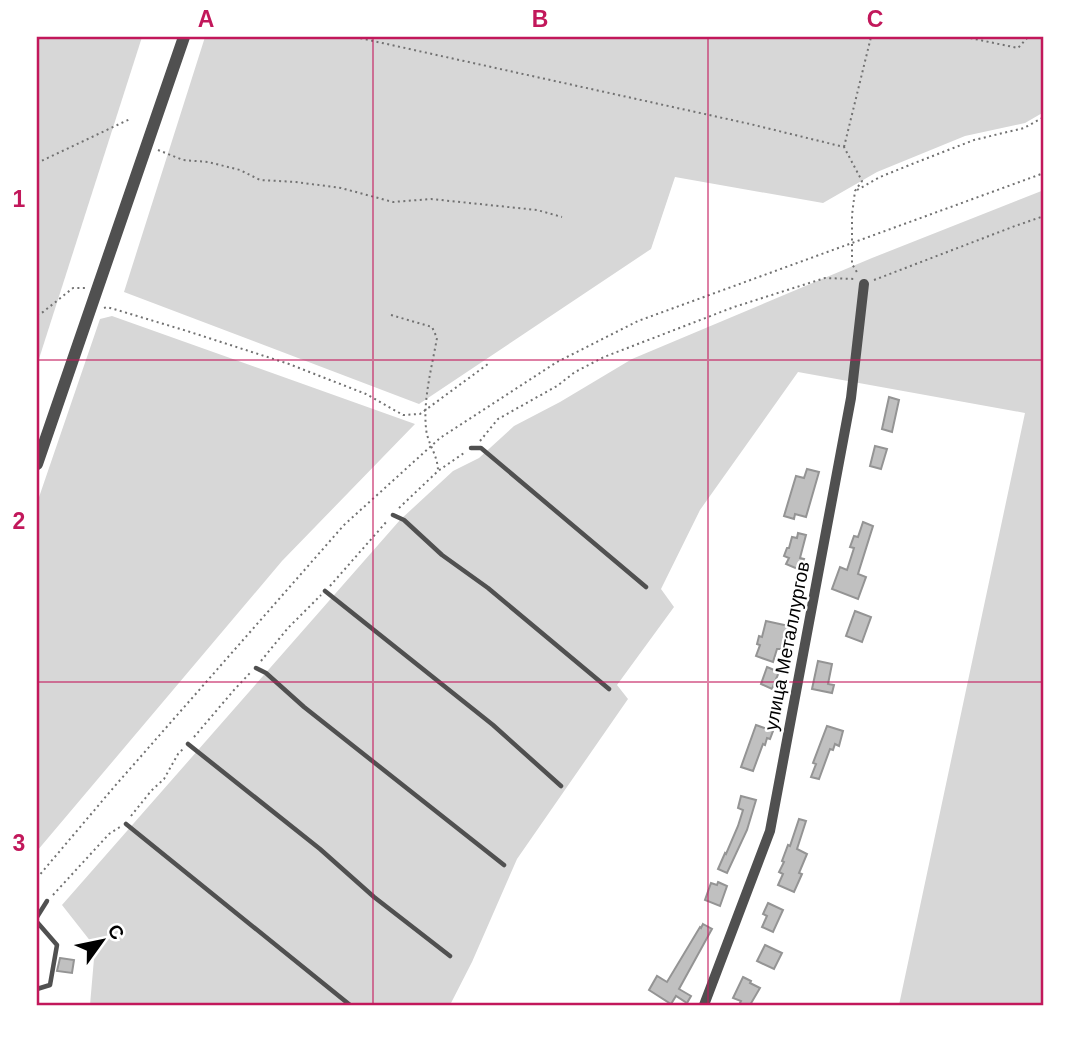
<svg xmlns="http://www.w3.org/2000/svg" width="1081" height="1042" font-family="Arial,sans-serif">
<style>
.green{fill:#d7d7d7}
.building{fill:#c0c0c0;stroke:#949494;stroke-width:2}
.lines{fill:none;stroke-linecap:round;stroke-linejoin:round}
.path{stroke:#727272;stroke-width:2;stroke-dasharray:2 3.5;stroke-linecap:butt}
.service{stroke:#505050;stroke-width:4.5}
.minor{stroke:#505050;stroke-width:10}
.tertiary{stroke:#505050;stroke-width:12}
.grid{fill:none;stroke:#c2185b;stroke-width:2;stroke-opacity:0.55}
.labels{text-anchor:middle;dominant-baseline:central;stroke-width:5;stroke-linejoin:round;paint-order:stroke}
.street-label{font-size:19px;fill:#000;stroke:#fff}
.neatline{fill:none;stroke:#c2185b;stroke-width:2.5}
.grid-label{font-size:23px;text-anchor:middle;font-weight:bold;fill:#c2185b}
</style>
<rect width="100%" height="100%" fill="#fff"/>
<g class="green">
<path d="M37 37H142L37 365Z"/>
<path d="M205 37H1044V112L1025 123 965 136 877 172 823 203 675 177 651 249 419 404 124 292Z"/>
<path d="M1044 190V1005H899L1025 413 798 372 700 510 661 589 674 607 617 685 628 699 517 859 472 962 450 1005H90L95 947 62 905 400 520 453 471 479 458 514 426 560 402 632 359 872 258Z"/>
<path d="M112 316 415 424 282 561 37 851V503L100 319Z"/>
</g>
<g class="building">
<path d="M889 397 899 400 892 432 882 429Z"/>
<path d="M875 446 887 449 881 469 870 466Z"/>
<path d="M807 469 819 472 806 517 795 514 794 519 784 516 796 476 804 478Z"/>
<path d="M863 522 873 526 858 574 866 577 858 599 832 589 840 567 847 570 854 548 850 547 854 536 858 537Z"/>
<path d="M798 533 806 535 800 558 804 559 800 570 786 564 789 558 784 556 787 548H789L792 537 797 538Z"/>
<path d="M855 611 871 617 862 642 846 636Z"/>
<path d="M766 621 789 626 786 638H784L781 649H777L773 662 756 656 760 645 757 644 759 636 762 637Z"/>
<path d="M818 661 832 664 828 684 834 685 832 693 812 689Z"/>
<path d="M767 667 779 672 772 689 761 684Z"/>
<path d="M756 725 773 731 770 739 767 738 765 745 763 744 753 771 741 767Z"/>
<path d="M827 726 843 731 839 746 835 744 833 750 830 749 819 779 811 777 816 764 813 763Z"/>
<path d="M741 796 756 800 747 830 727 873 718 869 725 853 726 854 738 826 743 810 738 808Z"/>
<path d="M799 819 806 821 797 849 807 854 799 873 802 874 794 892 778 885 783 874 779 872 784 862 782 861 788 845 790 846Z"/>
<path d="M718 882 727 886 720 906 705 900 711 883 717 885Z"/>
<path d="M768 903 783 910 773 932 762 927 767 916 763 914Z"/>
<path d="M703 924 712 929 679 989 691 996 687 1003 676 996 671 1004 649 990 657 976 667 982 700 927 701 928Z"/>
<path d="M765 945 782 953 774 969 757 961Z"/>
<path d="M60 958 74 960 72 973 57 971Z"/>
<path d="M743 977 751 981 750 983 760 988 750 1005H739L741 1001 733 998Z"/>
</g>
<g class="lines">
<g class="path">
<path d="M355 37 750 124 844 147 862 181 855 191 852 215V264L858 274"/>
<path d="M965 37 1018 48 1028 37"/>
<path d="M844 147 871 37"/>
<path d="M158 150 183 160 208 162 240 170 260 180 296 182 341 188 393 202 431 199 537 210 562 217"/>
<path d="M37 163 130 119"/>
<path d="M857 190 880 177 912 164 974 140 1024 128 1044 117"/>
<path d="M874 280 1015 226 1044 216"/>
<path d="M104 308 107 307 187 331 289 364 366 394 403 415 420 414 488 364"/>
<path d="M37 315 43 312 73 288H86"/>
<path d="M391 315 432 327 437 338C432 366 423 400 426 428 427 443 438 455 438 471"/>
<path d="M480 441 498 419 557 386 575 372 604 357 734 307 825 278 856 279"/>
<path d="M399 508 438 471 464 453"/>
<path d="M330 586 388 520"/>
<path d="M261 661 288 628 321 595"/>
<path d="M194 737 234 690 250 673"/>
<path d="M131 816 151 791 164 779 178 754 183 749"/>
<path d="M37 878 114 787 344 525 440 438 557 362 638 321 1044 173"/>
<path d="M53 895 109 834 120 827"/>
</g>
<g class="service">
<path d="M471 448H481L646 587"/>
<path d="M393 515 404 520 442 555 488 588 609 689"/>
<path d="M325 591 493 725 561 786"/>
<path d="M256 668 266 673 304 707 504 865"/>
<path d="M188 744 320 849 374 897 450 956"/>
<path d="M126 824 350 1005"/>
<path d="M37 917 47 901"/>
<path d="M37 922 57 945 50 985 37 989"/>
</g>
<path class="minor" d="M704 1005 770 831 851 398 864 284"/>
<path class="tertiary" d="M37 464 184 37"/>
</g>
<path class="grid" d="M373 37V1005M708 37V1005M37 360H1044M37 682H1044"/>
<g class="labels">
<g class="street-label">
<text transform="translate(787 646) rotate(-79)">улица Металлургов</text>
</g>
</g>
<rect width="1081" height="1042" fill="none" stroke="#ffffff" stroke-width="77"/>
<g transform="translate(102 941) rotate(57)" stroke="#ffffff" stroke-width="5" paint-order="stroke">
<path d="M0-5L12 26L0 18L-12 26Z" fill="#000000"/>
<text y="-10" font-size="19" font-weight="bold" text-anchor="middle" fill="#000000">С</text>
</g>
<rect x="38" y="38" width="1004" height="966" class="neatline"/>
<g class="grid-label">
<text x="206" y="27">A</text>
<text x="540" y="27">B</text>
<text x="875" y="27">C</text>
<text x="19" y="207">1</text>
<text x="19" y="529">2</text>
<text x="19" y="851">3</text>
</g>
</svg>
